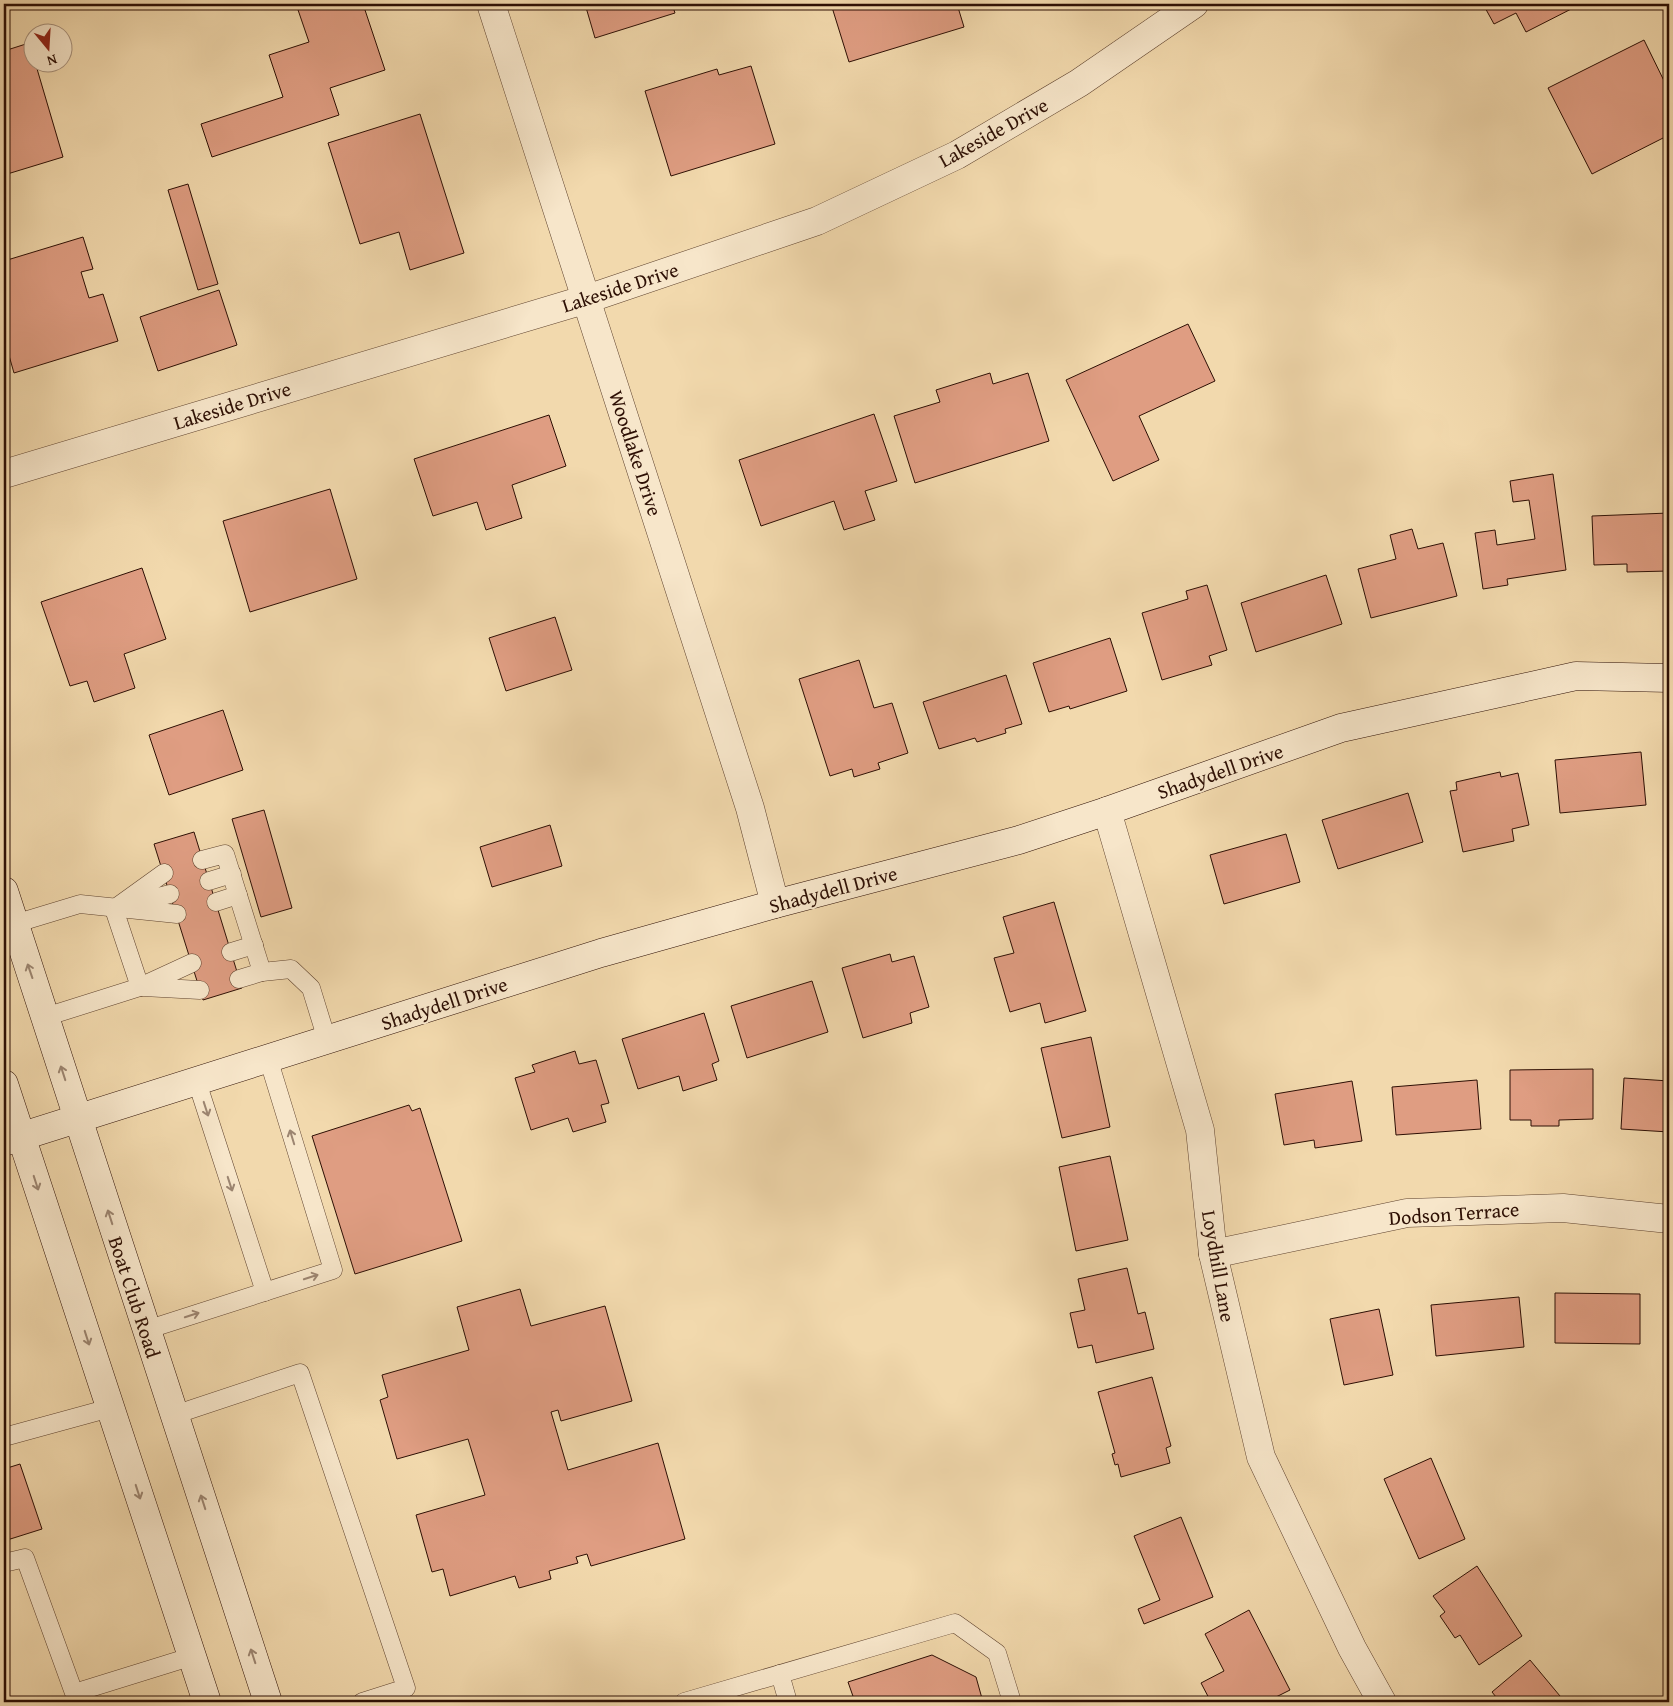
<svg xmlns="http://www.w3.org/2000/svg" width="1673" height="1706" font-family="'Gentium Book Plus',serif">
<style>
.building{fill:#df9d82;stroke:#2d0f04}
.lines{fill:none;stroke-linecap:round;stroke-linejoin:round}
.lane-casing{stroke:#5e422e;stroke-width:19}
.street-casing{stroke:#5e422e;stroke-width:29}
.secondary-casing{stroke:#2d0f04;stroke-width:29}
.lane{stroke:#f7e6ca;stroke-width:18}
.street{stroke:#f7e6ca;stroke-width:28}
.secondary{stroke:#f7e6ca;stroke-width:28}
.oneway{stroke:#9c8571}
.labels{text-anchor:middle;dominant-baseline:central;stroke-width:4;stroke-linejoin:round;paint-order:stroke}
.street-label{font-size:20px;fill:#2d0f04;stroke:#f7e6ca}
</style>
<rect width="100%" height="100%" fill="#f2d9ad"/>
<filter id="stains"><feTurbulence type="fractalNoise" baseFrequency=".004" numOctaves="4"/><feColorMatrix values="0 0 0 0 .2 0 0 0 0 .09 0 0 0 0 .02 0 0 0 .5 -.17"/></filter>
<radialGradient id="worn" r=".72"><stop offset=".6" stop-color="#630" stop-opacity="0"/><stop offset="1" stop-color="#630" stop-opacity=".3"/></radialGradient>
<g class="building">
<path d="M296 4H363L385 70 330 88 339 115 212 157 201 124 283 97 269 55 309 42Z"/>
<path d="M585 4H672L675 13 595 38Z"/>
<path d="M831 4H957L964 27 849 62Z"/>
<path d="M1483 4H1581L1526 32 1516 13 1494 24Z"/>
<path d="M1644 40 1669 91V135L1592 174 1548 88Z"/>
<path d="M29 43 32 54V62H35L63 157 4 175V51Z"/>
<path d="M751 66 775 144 671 176 645 91 717 69 719 75Z"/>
<path d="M420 114 464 253 410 270 399 232 360 244 328 143Z"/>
<path d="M188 184 218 284 198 290 168 190Z"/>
<path d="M83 237 93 269 81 272 89 298 103 294 118 341 14 373 4 338V261Z"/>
<path d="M219 290 237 345 158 371 140 317Z"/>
<path d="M1188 324 1215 381 1139 416 1159 460 1113 481 1066 380Z"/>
<path d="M990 373 993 384 1028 373 1049 441 915 483 894 416 940 402 936 390Z"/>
<path d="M874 414 897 481 865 491 875 520 844 530 834 501 761 526 739 460Z"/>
<path d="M549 415 566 466 512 485 522 518 486 530 477 502 433 516 414 459Z"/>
<path d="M1553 474 1566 570 1507 579 1508 585 1483 589 1475 533 1495 530 1497 545 1535 539 1529 500 1513 502 1510 481Z"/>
<path d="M330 489 357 579 250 612 223 521Z"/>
<path d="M1669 513V571L1627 572V564L1594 565 1592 516Z"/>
<path d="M1412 529 1418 549 1443 543 1457 596 1371 618 1358 569 1396 559 1390 535Z"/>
<path d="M142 568 166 639 124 654 135 688 94 702 87 681 70 686 41 602Z"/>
<path d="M1326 575 1342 624 1256 652 1241 603Z"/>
<path d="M1207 585 1227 650 1209 656 1212 665 1162 680 1142 613 1188 599 1186 591Z"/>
<path d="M555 617 572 670 506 691 489 638Z"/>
<path d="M1110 638 1127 691 1070 709 1069 706 1049 712 1033 663Z"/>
<path d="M859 660 874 708 892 703 908 753 878 763 880 769 854 777 852 769 830 776 799 679Z"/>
<path d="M1006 675 1022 724 1005 729 1006 733 977 742 975 738 939 749 923 702Z"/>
<path d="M223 710 243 770 169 795 149 735Z"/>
<path d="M1641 752 1646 805 1560 813 1555 760Z"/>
<path d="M1500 772 1501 777 1518 773 1529 825 1512 829 1514 841 1463 852 1450 791 1457 790 1456 782Z"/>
<path d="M1408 793 1423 842 1338 869 1322 820Z"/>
<path d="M264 810 292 908 261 917 232 819Z"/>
<path d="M550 825 562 866 492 887 480 847Z"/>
<path d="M194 832 242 988 203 1000 154 844Z"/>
<path d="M1286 834 1300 882 1224 904 1210 855Z"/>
<path d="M1054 902 1086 1011 1045 1023 1040 1003 1010 1012 994 958 1014 953 1003 917Z"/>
<path d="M890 954 892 962 914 956 929 1007 910 1013 912 1023 863 1038 842 968Z"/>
<path d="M812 981 828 1032 747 1058 731 1006Z"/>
<path d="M704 1013 719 1061 712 1064 717 1080 683 1091 679 1076 638 1089 622 1039Z"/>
<path d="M1091 1037 1110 1127 1062 1138 1041 1048Z"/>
<path d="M575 1051 579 1064 596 1060 609 1103 601 1105 606 1122 573 1132 568 1118 531 1130 515 1078 535 1072 532 1065Z"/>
<path d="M1593 1069V1119L1559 1120V1126H1531V1120H1510V1070Z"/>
<path d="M1624 1078 1669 1081V1132L1621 1129Z"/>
<path d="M1477 1080 1481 1129 1396 1135 1392 1087Z"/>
<path d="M1352 1081 1362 1141 1315 1148 1314 1140 1284 1145 1275 1094Z"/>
<path d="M409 1105 412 1111 420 1108 462 1241 355 1274 312 1136Z"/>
<path d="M1110 1156 1128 1240 1076 1251 1059 1167Z"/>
<path d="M1127 1268 1138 1314 1145 1312 1154 1349 1096 1363 1092 1345 1078 1348 1070 1313 1085 1310 1078 1279Z"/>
<path d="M520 1289 531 1326 605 1306 632 1401 561 1421 558 1410 551 1412 568 1470 658 1443 685 1539 591 1566 587 1554 576 1557 578 1563 549 1571 551 1579 519 1588 515 1576 450 1596 443 1569 432 1572 416 1515 485 1495 468 1439 397 1459 380 1400 388 1397 382 1375 469 1350 457 1307Z"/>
<path d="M1555 1293 1640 1294V1344L1555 1343Z"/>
<path d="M1519 1297 1524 1347 1436 1356 1431 1305Z"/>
<path d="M1379 1309 1393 1375 1344 1385 1330 1319Z"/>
<path d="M1152 1377 1171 1446 1166 1448 1170 1463 1121 1477 1118 1464 1115 1465 1112 1454 1115 1453 1098 1392Z"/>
<path d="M1431 1458 1465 1539 1419 1559 1384 1479Z"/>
<path d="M20 1464 42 1529 4 1541V1469Z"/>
<path d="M1181 1517 1213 1597 1144 1624 1138 1609 1160 1600 1134 1536Z"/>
<path d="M1477 1566 1522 1636 1479 1665 1460 1635 1455 1638 1440 1616 1445 1612 1433 1596Z"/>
<path d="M1249 1610 1290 1690 1266 1702H1211L1201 1683 1224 1671 1205 1634Z"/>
<path d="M932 1655 976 1677 983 1702H855L848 1682Z"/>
<path d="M1530 1660 1565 1702H1500L1492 1692Z"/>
</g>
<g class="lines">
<defs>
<g id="lane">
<path d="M202 860 225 854 262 972 291 969 311 988 327 1040"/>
<path d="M209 881 232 874"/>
<path d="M216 902 238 895"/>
<path d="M127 905 170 894"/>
<path d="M114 909 140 987"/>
<path d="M114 909 164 873"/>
<path d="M14 924 80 904 177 914"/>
<path d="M231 952 254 945"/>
<path d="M239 979 262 972"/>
<path d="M143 987 200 990"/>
<path d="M45 1017 140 987 192 963"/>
<path d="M197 1082 265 1292"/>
<path d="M146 1330 333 1270 268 1058"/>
<path d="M174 1415 300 1373 406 1688 362 1702"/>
<path d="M4 1437 110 1408"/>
<path d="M4 1563 25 1558 74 1693 190 1657"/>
<path d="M780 1674 788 1702"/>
<path d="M684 1702 955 1623 997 1653 1012 1702"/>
</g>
<g id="street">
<path d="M491 4 750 808 775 904"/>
<path d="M4 474 587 299 817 221 957 155 1079 83 1194 4"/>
<path d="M1107 811 1200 1130 1213 1254 1261 1457 1352 1648 1382 1702"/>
<path d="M1213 1254 1407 1213 1563 1208 1669 1219"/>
</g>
<g id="secondary">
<path d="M4 891 268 1702"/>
<path d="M4 1084 207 1702"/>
<path d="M4 1142 601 953 775 904 1019 840 1107 811 1341 728 1576 676 1669 678"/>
</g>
</defs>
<use href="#lane" class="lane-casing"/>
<use href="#street" class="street-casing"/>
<use href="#secondary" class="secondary-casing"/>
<use href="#lane" class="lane"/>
<use href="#street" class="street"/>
<use href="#secondary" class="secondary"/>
</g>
<defs><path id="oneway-shaft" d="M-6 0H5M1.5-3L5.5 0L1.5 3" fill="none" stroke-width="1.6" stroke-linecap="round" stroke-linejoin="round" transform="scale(1.25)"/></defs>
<g class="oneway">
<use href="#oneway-shaft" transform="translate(30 971) rotate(-109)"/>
<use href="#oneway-shaft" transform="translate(63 1073) rotate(-108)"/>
<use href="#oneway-shaft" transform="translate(206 1109) rotate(72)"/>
<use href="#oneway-shaft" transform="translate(292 1137) rotate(-107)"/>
<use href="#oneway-shaft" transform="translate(36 1183) rotate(72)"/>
<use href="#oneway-shaft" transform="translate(230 1184) rotate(72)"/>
<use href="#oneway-shaft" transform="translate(110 1217) rotate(-108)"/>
<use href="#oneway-shaft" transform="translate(311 1277) rotate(-18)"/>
<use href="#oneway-shaft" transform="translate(192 1315) rotate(-18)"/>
<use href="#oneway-shaft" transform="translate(87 1338) rotate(72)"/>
<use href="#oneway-shaft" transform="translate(138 1492) rotate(72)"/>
<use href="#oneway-shaft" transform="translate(203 1502) rotate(-108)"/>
<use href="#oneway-shaft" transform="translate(253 1656) rotate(-108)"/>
</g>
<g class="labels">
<g class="street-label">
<text transform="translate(993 132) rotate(-29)">Lakeside Drive</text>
<text transform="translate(620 287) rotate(-18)">Lakeside Drive</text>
<text transform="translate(232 405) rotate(-17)">Lakeside Drive</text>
<text transform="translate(636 453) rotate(72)">Woodlake Drive</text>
<text transform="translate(1220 771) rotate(-19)">Shadydell Drive</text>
<text transform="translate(833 889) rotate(-15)">Shadydell Drive</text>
<text transform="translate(444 1003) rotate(-18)">Shadydell Drive</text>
<text transform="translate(1454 1213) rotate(-4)">Dodson Terrace</text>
<text transform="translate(1219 1266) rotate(80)">Loydhill Lane</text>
<text transform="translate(135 1297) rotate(72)">Boat Club Road</text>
</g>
</g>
<rect width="1673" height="1706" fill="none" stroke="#f2d9ad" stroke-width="20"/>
<rect x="5" y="5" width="1663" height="1696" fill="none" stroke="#2d0f04" stroke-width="2.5"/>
<rect x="10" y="10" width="1653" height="1686" fill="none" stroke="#2d0f04"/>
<g transform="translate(48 48) rotate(162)"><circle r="24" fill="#f7e6ca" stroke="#a6907b"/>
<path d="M0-4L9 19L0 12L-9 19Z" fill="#8f2418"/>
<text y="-8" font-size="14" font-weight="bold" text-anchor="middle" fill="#2d0f04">N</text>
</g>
<rect width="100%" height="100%" filter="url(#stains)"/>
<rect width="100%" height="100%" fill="url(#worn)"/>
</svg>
